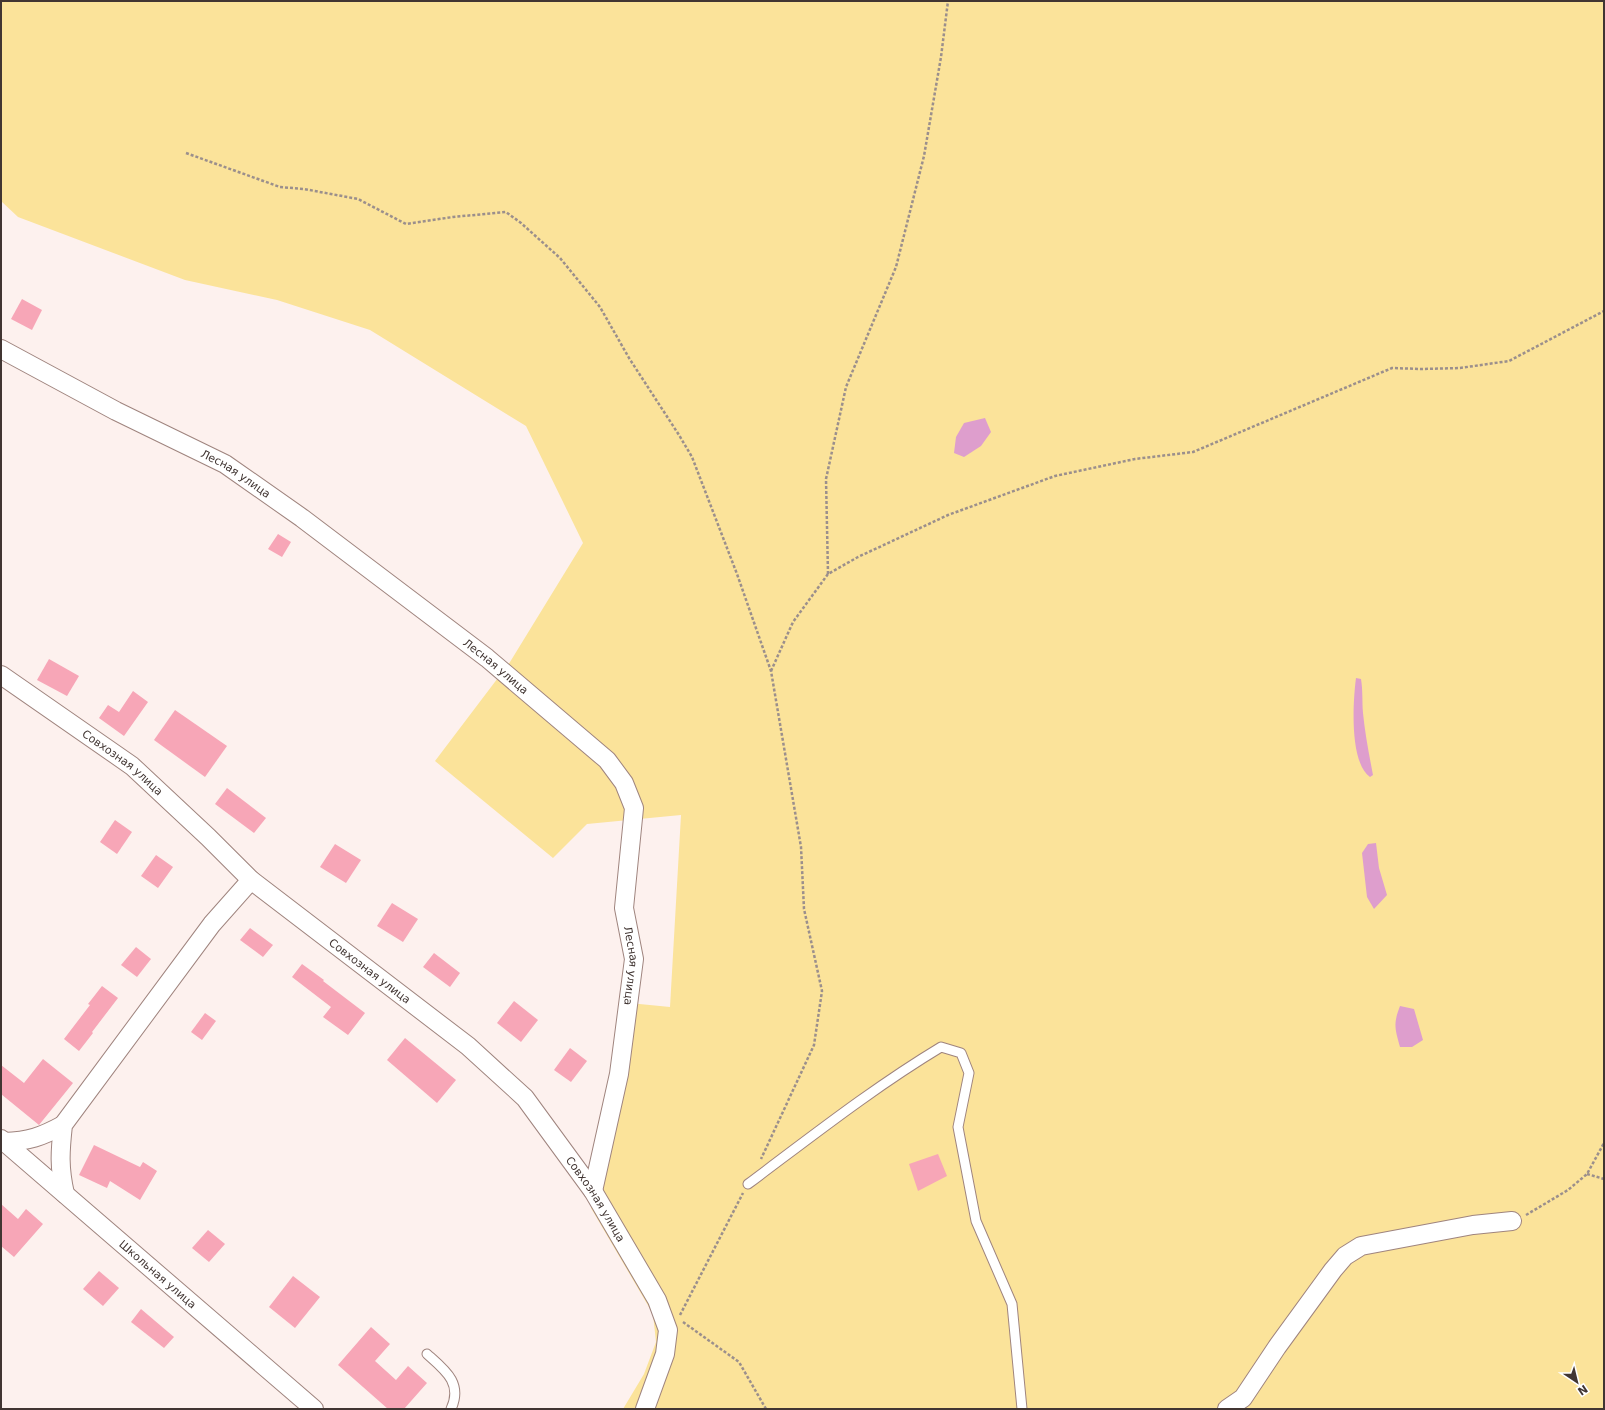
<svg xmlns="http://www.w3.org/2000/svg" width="1605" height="1410" font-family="'DejaVu Sans',sans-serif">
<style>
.green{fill:#fbe39a}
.water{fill:#de9ecd}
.building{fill:#f7a6b7}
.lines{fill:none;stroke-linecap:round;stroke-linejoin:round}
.service-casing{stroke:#9f847e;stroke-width:11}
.minor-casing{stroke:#9f847e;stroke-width:20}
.path{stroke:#9b8f8c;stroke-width:2.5;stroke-dasharray:3 2;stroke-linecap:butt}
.service{stroke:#fff;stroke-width:9}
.minor{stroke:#fff;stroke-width:18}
.labels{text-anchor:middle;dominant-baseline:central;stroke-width:3;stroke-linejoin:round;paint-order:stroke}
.street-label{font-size:11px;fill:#413532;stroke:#fff}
</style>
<rect width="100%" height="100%" fill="#fdf1ee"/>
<path class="green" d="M1 1H1604V1409H623L644 1374 656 1342 653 1314 591 1208 595 1149 611 1072 619 1002 670 1007 681 815 587 824 553 858 435 761 510 662 583 543 526 426 370 330 277 300 185 280 18 217 1 201Z"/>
<g class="water">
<path d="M985 418 991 432 981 446 964 457 954 453 956 437 964 423Z"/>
<path d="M1356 678 1361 679C1363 691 1362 702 1363 713 1365 734 1369 754 1373 775L1370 777C1349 762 1353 701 1356 678Z"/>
<path d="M1376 843 1379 868 1387 895 1374 909 1367 897 1362 853 1368 844Z"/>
<path d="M1400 1006 1414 1009 1423 1040 1412 1047H1400C1395 1029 1393 1024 1400 1006Z"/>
</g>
<g class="building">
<path d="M22 299 42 310 32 330 11 319Z"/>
<path d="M278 534 291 542 282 557 268 549Z"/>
<path d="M49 659 79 676 67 696 37 680Z"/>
<path d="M133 691 148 702 124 736 99 718 108 705 119 712Z"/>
<path d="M175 710 227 746 205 777 154 740Z"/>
<path d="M227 788 266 818 254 833 215 804Z"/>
<path d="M115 820 132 832 117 854 100 842Z"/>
<path d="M335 844 361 860 346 883 320 867Z"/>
<path d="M156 855 173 867 158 888 141 876Z"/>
<path d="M392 903 418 919 403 942 377 926Z"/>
<path d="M250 928 273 945 263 957 240 940Z"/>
<path d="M136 947 151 959 137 977 121 965Z"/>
<path d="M434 953 460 973 450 987 423 967Z"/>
<path d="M302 964 324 980 323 981 365 1013 348 1035 323 1017 331 1007 292 977Z"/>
<path d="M102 986 118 998 92 1032 93 1033 79 1051 64 1039 90 1005 88 1004Z"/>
<path d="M514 1001 538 1020 521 1042 497 1023Z"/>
<path d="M205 1013 216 1021 202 1040 191 1032Z"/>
<path d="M405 1038 456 1080 437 1103 387 1060Z"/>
<path d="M570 1048 587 1061 571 1082 554 1070Z"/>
<path d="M43 1059 73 1083 39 1125 1 1094V1065L24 1083Z"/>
<path d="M94 1145 140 1167 143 1162 157 1171 140 1200 110 1181 107 1188 79 1175Z"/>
<path d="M938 1154 947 1176 918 1191 909 1164Z"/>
<path d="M1 1204 18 1219 26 1209 43 1224 14 1257 1 1246Z"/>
<path d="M208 1230 225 1244 209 1262 192 1248Z"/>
<path d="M99 1271 119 1288 103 1306 83 1289Z"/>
<path d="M293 1276 320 1297 295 1328 269 1307Z"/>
<path d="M141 1309 174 1337 164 1348 131 1322Z"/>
<path d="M371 1327 390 1344 375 1361 396 1380 408 1366 427 1383 404 1409H388L338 1365Z"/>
</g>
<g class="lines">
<defs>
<g id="service">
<path d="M748 1184C811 1137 873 1088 941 1047L961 1053 969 1073 958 1127 976 1221 1012 1304 1022 1409"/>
<path d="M427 1354C445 1370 463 1383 451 1409"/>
</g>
<g id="minor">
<path id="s1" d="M1 349 116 411 225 464 302 518 487 658 607 760 624 783 634 808 624 908 634 959 619 1074 593 1191"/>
<path id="s2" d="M1 675 132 766 208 837 251 880 468 1046 525 1098 593 1191 657 1300 668 1330 665 1354 645 1409"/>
<path id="s3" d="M1 1139 314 1409"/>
<path d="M4 1142C29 1141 41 1137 63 1125"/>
<path d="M65 1194C59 1167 60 1152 63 1125L212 924 251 880"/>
<path d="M1227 1409 1243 1398 1277 1347 1333 1270 1345 1256 1361 1246 1473 1225 1512 1221"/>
</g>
</defs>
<use href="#service" class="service-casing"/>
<use href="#minor" class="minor-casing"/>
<g class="path">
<path d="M186 153 280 187 304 189 358 199 406 224 453 217 506 212 521 223 560 258 600 307 629 358 679 435 692 457 737 574 771 671 801 847 804 909 822 991 814 1045 761 1159"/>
<path d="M828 574 826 479 846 387 896 267 924 156 941 57 948 1"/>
<path d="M771 671 793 622 828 574 858 557 948 515 1055 476 1135 459 1193 452 1392 368 1421 369 1460 368 1509 361 1604 311"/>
<path d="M1587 1174 1604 1179"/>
<path d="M1526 1215 1568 1190 1587 1174 1604 1143"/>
<path d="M680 1315 743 1193"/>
<path d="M683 1322 739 1362 766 1409"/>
</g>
<use href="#service" class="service"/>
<use href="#minor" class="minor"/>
</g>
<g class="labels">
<g class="street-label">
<text stroke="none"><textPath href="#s1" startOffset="266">Лесная улица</textPath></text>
<text stroke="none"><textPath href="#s1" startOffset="590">Лесная улица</textPath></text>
<text stroke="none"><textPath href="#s2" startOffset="150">Совхозная улица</textPath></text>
<text stroke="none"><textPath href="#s1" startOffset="950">Лесная улица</textPath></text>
<text stroke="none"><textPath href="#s2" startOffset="474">Совхозная улица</textPath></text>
<text stroke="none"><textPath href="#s2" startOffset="798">Совхозная улица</textPath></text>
<text stroke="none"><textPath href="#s3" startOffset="207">Школьная улица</textPath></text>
</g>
</g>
<rect width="1605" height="1410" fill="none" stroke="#413532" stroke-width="4"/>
<g transform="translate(1577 1382) rotate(145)" stroke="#ffffff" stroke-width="3" paint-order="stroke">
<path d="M0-3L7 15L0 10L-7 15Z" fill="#413532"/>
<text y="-6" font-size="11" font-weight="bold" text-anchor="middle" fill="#413532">N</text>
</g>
</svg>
